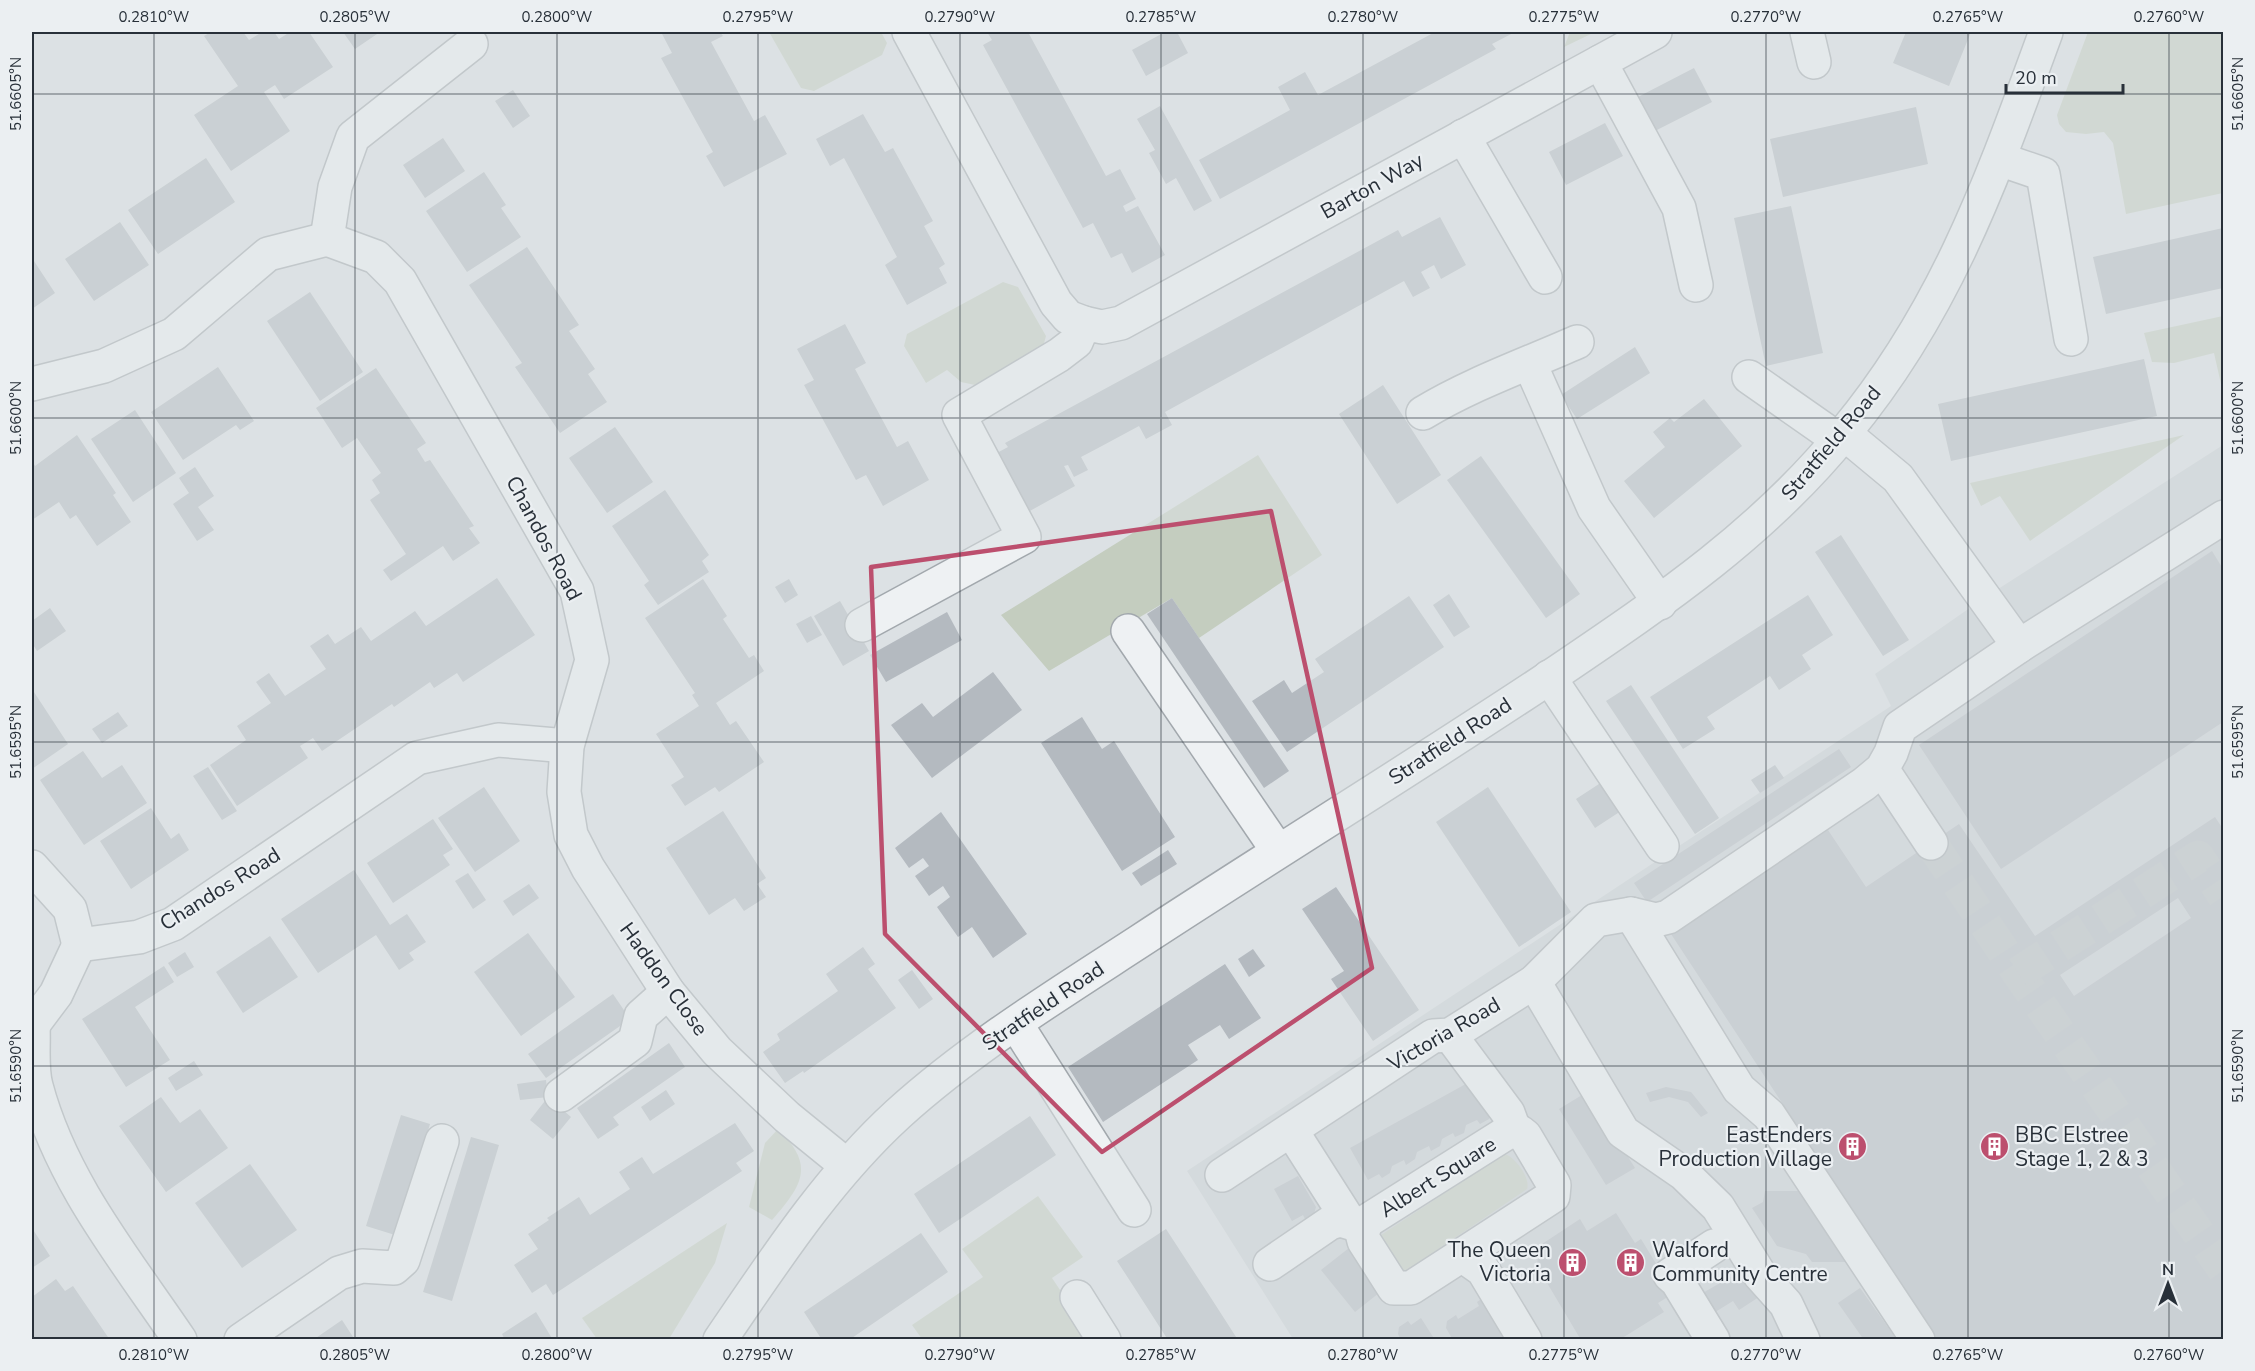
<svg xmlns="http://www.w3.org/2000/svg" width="2255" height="1371" font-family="'Nunito Sans',sans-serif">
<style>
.built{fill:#cbd0d5}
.green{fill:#c4cdbf}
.building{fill:#b4bac0;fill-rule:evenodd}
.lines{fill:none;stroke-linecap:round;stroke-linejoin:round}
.minor-tunnel{stroke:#b8bec2;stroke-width:33;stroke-dasharray:33 16;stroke-linecap:butt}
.minor-casing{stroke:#a2a8ad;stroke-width:36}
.minor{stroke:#eef1f3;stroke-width:33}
.marked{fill:none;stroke:#bc4f6e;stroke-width:4.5;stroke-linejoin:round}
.ticks{fill:none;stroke:#283039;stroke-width:1.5;stroke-opacity:0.45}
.labels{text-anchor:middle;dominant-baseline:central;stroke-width:4.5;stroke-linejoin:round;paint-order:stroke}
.street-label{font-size:21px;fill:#283039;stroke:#ebeff2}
.poi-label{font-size:21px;fill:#283039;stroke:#ebeff2;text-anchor:end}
.neatline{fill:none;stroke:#283039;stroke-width:2}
.ticks-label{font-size:15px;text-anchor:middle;fill:#283039}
</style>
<rect width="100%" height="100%" fill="#dce1e4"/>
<path class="built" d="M2223 445V1339H1293L1187 1171 1891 706 1875 674 1984 598Z"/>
<g class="green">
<path d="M769 32H881L887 43 882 55 814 91 801 88Z"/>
<path d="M1570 32H1595L1564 47Z"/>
<path d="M2088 32H2223V193L2126 214 2113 143 2104 132 2086 134 2066 132 2059 124 2057 115Z"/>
<path d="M1003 282 1018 287 1046 336 1043 347 975 385 961 382 947 370 926 383 904 346 907 334Z"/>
<path d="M2223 316V393L2214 353 2174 363 2152 362 2144 333Z"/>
<path d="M2184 435 2030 541 2000 496 1981 506 1970 483Z"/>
<path d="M1258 455 1322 555 1199 638 1172 598 1049 671 1001 615Z"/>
<path d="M778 1129C816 1166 802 1185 772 1220L749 1207 765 1143Z"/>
<path d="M1504 1154C1515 1156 1531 1179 1527 1189L1406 1271H1401L1379 1239 1381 1235Z"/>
<path d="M1038 1196 1083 1257 1052 1278 1093 1339H922L912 1325 983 1277 962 1249Z"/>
<path d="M727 1223 715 1263 669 1339H597L582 1318Z"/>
</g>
<g class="building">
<path d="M211 32H243L249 40 262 32H274L279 39 290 32H309L333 67 284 99 275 85 264 92 290 131 231 171 194 115 238 86 204 36Z"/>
<path d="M343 32H380L355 49Z"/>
<path d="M661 32H720L723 36 711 42 754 121 765 115 787 154 724 187 706 156 713 152 661 58 672 53Z"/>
<path d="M987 32H1028L1106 176 1120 169 1136 199 1123 206 1126 212 1138 206 1165 255 1132 273 1122 253 1111 258 1093 223 1083 228 983 45 992 40Z"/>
<path d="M1165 32H1177L1188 53 1146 76 1132 50Z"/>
<path d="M1435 32H1515L1492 44 1496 49 1220 199 1199 160 1290 110 1278 87 1305 72 1318 95Z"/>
<path d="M1906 32H1971L1949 86 1893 63Z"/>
<path d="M1694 68 1712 102 1653 132 1636 98Z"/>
<path d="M513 90 530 116 513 128 495 101Z"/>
<path d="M1160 106 1212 201 1194 211 1176 178 1166 184 1149 153 1155 150 1137 119Z"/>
<path d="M1916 107 1928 164 1783 197 1770 139Z"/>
<path d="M863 114 885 152 893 148 933 221 924 226 945 264 939 268 947 283 907 305 885 265 897 257 851 171 844 158 830 166 816 139Z"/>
<path d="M1605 123 1623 156 1566 185 1549 152Z"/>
<path d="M443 138 465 171 425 198 403 165Z"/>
<path d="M206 158 235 202 158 254 128 210Z"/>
<path d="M484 172 506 205 501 208 521 237 467 272 426 211Z"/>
<path d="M1791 206 1823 353 1766 366 1734 218Z"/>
<path d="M1440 217 1466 265 1441 279 1434 265 1421 272 1430 288 1413 297 1404 281 1165 412 1172 425 1146 439 1139 426 1100 447 1081 457 1088 470 1074 477 1068 465 1064 466 1075 486 1028 512 995 454 1008 447 1005 443 1398 230 1402 237Z"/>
<path d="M120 222 149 265 94 301 65 259Z"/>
<path d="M2223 228V288L2106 314 2093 257Z"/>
<path d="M527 247 579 325 569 331 595 369 588 374 607 402 560 433 515 367 522 363 469 285Z"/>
<path d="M32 258 55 293 32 309Z"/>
<path d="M310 292 363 372 320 401 267 321Z"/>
<path d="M845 324 866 363 855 369 897 447 908 441 929 480 883 506 866 475 856 480 804 385 814 380 797 349Z"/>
<path d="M1635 347 1650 373 1577 419 1561 395Z"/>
<path d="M2144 359 2157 416 1951 461 1938 404Z"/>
<path d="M218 367 254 421 240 430 236 425 183 460 151 412Z"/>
<path d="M376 368 426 443 417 449 425 462 430 460 474 526 469 528 480 543 453 561 443 546 391 581 383 570 406 554 370 500 380 493 372 480 381 473 357 438 342 448 316 408Z"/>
<path d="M1383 385 1441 475 1397 504 1339 414Z"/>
<path d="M1704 399 1742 446 1654 518 1624 481 1665 447 1653 432 1670 418 1674 422Z"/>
<path d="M135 410 176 473 133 502 91 439Z"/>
<path d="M615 427 653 482 607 513 569 458Z"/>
<path d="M77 435 116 493 113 495 131 522 97 546 76 515 70 519 59 502 32 520V461L35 466Z"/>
<path d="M1481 456 1580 594 1546 618 1447 480Z"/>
<path d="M195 467 214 496 198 507 214 530 197 541 173 504 189 493 179 478Z"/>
<path d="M665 490 709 555 702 561 709 572 658 605 644 585 649 581 612 526Z"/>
<path d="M1841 535 1909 640 1883 656 1815 552Z"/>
<path d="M2212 551 2223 569V722L2001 869 1919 745Z"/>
<path d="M497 578 535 635 463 682 457 673 434 688 430 682 394 707 392 704 322 751 313 738 300 746 308 758 237 806 210 765 246 740 237 726 271 703 256 682 269 673 285 696 326 669 310 646 328 634 335 644 361 627 371 641 415 611 426 626Z"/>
<path d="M703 579 727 616 723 619 749 658 754 655 764 671 716 703 730 725 736 721 764 762 719 792 715 787 685 806 671 785 684 777 656 734 699 706 692 695 695 693 645 618Z"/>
<path d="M789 579 798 595 785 603 775 587Z"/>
<path d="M1449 594 1470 627 1454 637 1433 605Z"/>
<path d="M1808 595 1833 635 1802 655 1811 669 1779 690 1770 676 1707 717 1715 729 1683 749 1650 697Z"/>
<path d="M1409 596 1444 647 1287 752 1252 701 1284 680 1292 693 1324 672 1315 659Z"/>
<path d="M1172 598 1289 771 1264 788 1147 614Z"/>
<path d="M840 601 869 651 843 666 814 616Z"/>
<path d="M50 608 66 631 37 651 32 643V621Z"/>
<path d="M947 612 962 640 886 682 870 655Z"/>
<path d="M811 616 822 635 807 643 796 624Z"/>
<path d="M993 672 1022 710 932 778 891 725 922 703 933 717Z"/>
<path d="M1631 685 1719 818 1695 834 1606 701Z"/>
<path d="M32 689 68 744 32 769Z"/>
<path d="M118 712 128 726 102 743 92 729Z"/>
<path d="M1082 717 1102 749 1114 741 1175 837 1122 871 1041 743Z"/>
<path d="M1839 749 1851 767 1647 902 1634 883Z"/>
<path d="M83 751 102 778 122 765 147 803 84 845 40 780Z"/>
<path d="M1775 765 1784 778 1760 793 1751 780Z"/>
<path d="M208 767 237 811 222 820 193 776Z"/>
<path d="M1602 782 1621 811 1595 828 1576 799Z"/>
<path d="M484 787 520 841 475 872 438 818Z"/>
<path d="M1488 787 1571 912 1519 947 1436 822Z"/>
<path d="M151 808 171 839 179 833 189 850 131 889 100 841Z"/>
<path d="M723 811 766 878 757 884 766 897 744 911 735 898 709 915 666 848Z"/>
<path d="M941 812 1027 934 993 958 972 927 958 937 937 907 950 897 943 886 929 896 915 876 929 866 923 858 909 868 895 848Z"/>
<path d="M2215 817 2223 829V1340H1938L1671 934 1828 830 1866 887 1959 824 2035 936ZM2178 898 2191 918 2074 996 2060 975Z"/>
<path d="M433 819 453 849 443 855 450 865 393 903 367 863Z"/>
<path d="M1168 850 1177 864 1141 886 1132 873Z"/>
<path d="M354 870 390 925 407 914 426 942 409 953 414 960 399 970 376 935 318 973 281 919Z"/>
<path d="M468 873 486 900 473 909 455 881Z"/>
<path d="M529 884 539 898 513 916 503 901Z"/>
<path d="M1336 887 1419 1010 1373 1041 1331 979 1344 971 1302 909Z"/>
<path d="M528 933 575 997 521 1036 474 972Z"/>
<path d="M270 936 298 977 243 1013 216 972Z"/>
<path d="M863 947 875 964 868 969 896 1008 804 1073 803 1071 785 1083 763 1052 780 1040 777 1034 838 991 826 974Z"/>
<path d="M1253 949 1265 966 1249 977 1238 959Z"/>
<path d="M185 952 194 967 177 977 168 963Z"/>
<path d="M1225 964 1261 1018 1229 1039 1220 1025 1188 1045 1198 1060 1103 1122 1068 1067Z"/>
<path d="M164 966 174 982 135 1007 170 1060 126 1087 82 1019Z"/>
<path d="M912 970 933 999 919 1009 898 980Z"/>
<path d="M613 994 630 1019 546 1078 528 1054Z"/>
<path d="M669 1043 685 1067 613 1117 619 1125 598 1139 577 1108Z"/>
<path d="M194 1061 203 1075 176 1091 168 1078Z"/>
<path d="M546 1080 548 1097 520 1100 517 1084Z"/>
<path d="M1473 1080 1490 1111 1489 1119 1480 1124 1477 1120 1466 1125 1464 1133 1455 1137 1453 1133 1442 1139 1440 1146 1431 1151 1429 1146 1417 1152 1415 1159 1406 1165 1404 1160 1392 1166 1390 1173 1382 1178 1379 1174 1368 1180 1350 1148Z"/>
<path d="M1666 1087 1691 1092 1708 1113 1701 1117 1688 1102 1669 1097 1650 1102 1646 1093Z"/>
<path d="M666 1090 675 1104 650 1121 641 1107Z"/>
<path d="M1587 1092 1635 1168 1606 1185 1559 1109Z"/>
<path d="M161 1097 180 1123 200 1109 228 1148 166 1192 119 1126Z"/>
<path d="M548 1097 571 1117 553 1139 530 1120Z"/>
<path d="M401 1115 430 1124 395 1235 366 1226Z"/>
<path d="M1030 1116 1056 1155 939 1233 914 1194Z"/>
<path d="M735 1123 754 1151 736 1163 742 1171 553 1295 546 1284 532 1293 514 1265 538 1249 528 1234 549 1220 547 1218 579 1197 590 1215 630 1189 619 1172 642 1157 653 1174Z"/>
<path d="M471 1137 499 1145 452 1301 423 1292Z"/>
<path d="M250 1164 297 1230 242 1268 195 1203Z"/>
<path d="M1298 1176 1316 1207 1314 1214 1305 1219 1303 1215 1292 1221 1274 1189Z"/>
<path d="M1765 1191H1804L1851 1262H1812L1806 1254 1777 1246 1752 1208 1763 1202Z"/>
<path d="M1616 1213 1635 1243 1641 1239 1674 1293 1658 1303 1664 1312 1619 1340H1581L1537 1266 1539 1246 1580 1219 1587 1231Z"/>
<path d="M32 1228 50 1256 32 1268Z"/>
<path d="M1166 1229 1211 1298 1238 1340H1168L1132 1284 1117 1261Z"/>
<path d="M921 1233 948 1272 849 1340H822L804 1312Z"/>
<path d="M1349 1248 1384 1289 1355 1312 1321 1270Z"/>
<path d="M1746 1268 1762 1295 1739 1310 1733 1301 1712 1314 1701 1294Z"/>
<path d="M56 1279 65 1291 73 1286 110 1340H32V1297Z"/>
<path d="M1860 1288 1897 1340H1864L1838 1303Z"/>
<path d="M1484 1297 1516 1340H1453L1446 1328 1447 1321 1456 1315 1458 1319 1479 1306 1477 1302Z"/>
<path d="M536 1312 553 1340H505L502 1334Z"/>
<path d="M1421 1318 1435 1340H1401L1398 1334 1399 1327 1408 1321 1411 1325Z"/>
<path d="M342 1320 355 1340H313Z"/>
</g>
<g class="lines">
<g class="minor-tunnel">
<path d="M1931 843 2018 973 2224 1270"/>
<path d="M2018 973 2198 857 2224 896"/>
</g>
<defs>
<g id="minor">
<path d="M909 32 1056 303 1068 317 1084 323"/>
<path d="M1807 32 1814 62"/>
<path d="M1600 62 1679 208 1696 285"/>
<path d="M1463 136 1545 277"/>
<path d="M1999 159 2043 174 2071 339"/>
<path d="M327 239 335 187 353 137 471 44"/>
<path d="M1530 364 1594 508 1660 603"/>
<path d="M1749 377 1839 440"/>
<path d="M32 384 104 366 174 334 268 254 327 239 376 257 400 281 577 591 592 660 567 746 564 792 571 835 588 868 668 992 717 1051 787 1117 846 1165"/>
<path d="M1423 413C1471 384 1525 365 1577 342"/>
<path d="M1845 434 1898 478 2019 646"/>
<path d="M862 625 1024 537 959 415 1059 355 1076 342 1084 323 1102 327 1121 323 1655 32"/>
<path d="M1128 631 1278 851"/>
<path d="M1549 677 1662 846"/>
<path d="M1882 769 1931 843"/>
<path d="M32 867 70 909 79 945"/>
<path d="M79 945 139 937 173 924 417 758 498 740 567 746"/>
<path d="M1534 982 1623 1132 1684 1174 1718 1207 1760 1275 1786 1304 1803 1340"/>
<path d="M1016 1024 1134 1210"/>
<path d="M32 1026 56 994 79 945"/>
<path d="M33 1027C34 1045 31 1068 36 1086 61 1181 126 1260 180 1340"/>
<path d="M1450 1035 1508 1113 1515 1132"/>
<path d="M561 1095 635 1041 641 1016 668 992"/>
<path d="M1291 1130 1349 1221"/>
<path d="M1508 1132H1520L1525 1136 1554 1185 1553 1196 1411 1288H1394L1364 1241 1362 1233 1367 1221Z"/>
<path d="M1222 1175 1433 1036 1450 1035 1534 982 1596 920 1631 914"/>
<path d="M1463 1256 1483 1270 1525 1340"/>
<path d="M1270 1264 1330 1223 1340 1220 1364 1227"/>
<path d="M1077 1297 1104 1340"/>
<path d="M241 1340 339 1273 362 1266 394 1268 403 1260 442 1141"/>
<path d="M720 1340C774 1261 827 1179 898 1114 971 1048 1057 995 1140 941 1279 850 1421 763 1559 671 1664 600 1764 532 1845 432 1947 309 1992 179 2046 32"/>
<path d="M1713 1340 1677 1281 1670 1275 1714 1246"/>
<path d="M1918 1340 1769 1115 1739 1089 1631 914 1656 920 1668 917 1864 784 1882 769 1891 753 1900 727 2019 646 2224 517"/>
</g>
</defs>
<use href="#minor" class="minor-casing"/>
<use href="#minor" class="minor"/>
</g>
<path d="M0 0H2255V1371H0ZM1271 511 1372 968 1102 1152 885 934 871 567Z" fill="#dce1e4" fill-opacity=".55" fill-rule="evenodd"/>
<path class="marked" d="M1271 511 1372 968 1102 1152 885 934 871 567Z"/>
<path class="ticks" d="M154 32V1340M355 32V1340M557 32V1340M758 32V1340M960 32V1340M1161 32V1340M1363 32V1340M1564 32V1340M1766 32V1340M1968 32V1340M2169 32V1340M32 94H2224M32 418H2224M32 742H2224M32 1066H2224"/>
<defs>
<symbol id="building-disc" viewBox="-11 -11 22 22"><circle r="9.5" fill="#bc4f6e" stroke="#ebeff2"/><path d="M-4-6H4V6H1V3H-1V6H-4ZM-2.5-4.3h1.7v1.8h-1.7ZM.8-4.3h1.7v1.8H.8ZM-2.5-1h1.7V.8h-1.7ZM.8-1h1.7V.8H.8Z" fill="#fff"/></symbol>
</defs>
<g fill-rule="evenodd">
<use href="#building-disc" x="1836" y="1130" width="33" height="33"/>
<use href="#building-disc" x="1978" y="1130" width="33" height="33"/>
<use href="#building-disc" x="1556" y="1246" width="33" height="33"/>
<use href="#building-disc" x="1614" y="1246" width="33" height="33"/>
</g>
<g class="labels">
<g class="street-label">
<text transform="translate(1372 186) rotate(-29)">Barton Way</text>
<text transform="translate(1831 443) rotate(-50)">Stratfield Road</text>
<text transform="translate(544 538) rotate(62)">Chandos Road</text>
<text transform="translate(1450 741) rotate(-33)">Stratfield Road</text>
<text transform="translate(220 889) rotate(-32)">Chandos Road</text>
<text transform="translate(664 979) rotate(54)">Haddon Close</text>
<text transform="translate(1043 1006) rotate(-34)">Stratfield Road</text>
<text transform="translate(1444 1034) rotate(-30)">Victoria Road</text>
<text transform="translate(1438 1177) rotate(-32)">Albert Square</text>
</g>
<g class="poi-label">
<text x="1832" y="1135">EastEnders<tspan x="1832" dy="24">Production Village</tspan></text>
<text x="2015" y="1135" text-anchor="start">BBC Elstree<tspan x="2015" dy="24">Stage 1, 2 &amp; 3</tspan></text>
<text x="1551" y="1250">The Queen<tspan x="1551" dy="24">Victoria</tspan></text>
<text x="1652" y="1250" text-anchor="start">Walford<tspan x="1652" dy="24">Community Centre</tspan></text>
</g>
</g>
<rect width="2255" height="1371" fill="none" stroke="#ebeff2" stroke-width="66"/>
<g transform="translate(2168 1284)" stroke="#ebeff2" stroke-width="4.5" paint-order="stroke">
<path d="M0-4.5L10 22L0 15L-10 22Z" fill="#283039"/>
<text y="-9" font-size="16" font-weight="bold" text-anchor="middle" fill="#283039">N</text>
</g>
<path d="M2006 84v9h117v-9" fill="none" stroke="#283039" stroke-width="3"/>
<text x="2015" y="84" font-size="18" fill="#283039" stroke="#ebeff2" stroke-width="4.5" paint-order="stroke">20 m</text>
<rect x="33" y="33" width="2189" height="1305" class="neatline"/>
<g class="ticks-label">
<text x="154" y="22">0.2810°W</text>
<text x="355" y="22">0.2805°W</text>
<text x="557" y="22">0.2800°W</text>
<text x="758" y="22">0.2795°W</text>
<text x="960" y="22">0.2790°W</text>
<text x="1161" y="22">0.2785°W</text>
<text x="1363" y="22">0.2780°W</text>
<text x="1564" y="22">0.2775°W</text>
<text x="1766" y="22">0.2770°W</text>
<text x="1968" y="22">0.2765°W</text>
<text x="2169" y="22">0.2760°W</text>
<text transform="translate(16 94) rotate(-90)" y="5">51.6605°N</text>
<text transform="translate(2238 94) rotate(-90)" y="5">51.6605°N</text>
<text transform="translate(16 418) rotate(-90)" y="5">51.6600°N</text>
<text transform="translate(2238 418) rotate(-90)" y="5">51.6600°N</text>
<text transform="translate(16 742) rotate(-90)" y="5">51.6595°N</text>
<text transform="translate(2238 742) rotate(-90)" y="5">51.6595°N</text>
<text transform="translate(16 1066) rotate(-90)" y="5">51.6590°N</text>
<text transform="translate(2238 1066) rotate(-90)" y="5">51.6590°N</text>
<text x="154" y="1360">0.2810°W</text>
<text x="355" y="1360">0.2805°W</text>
<text x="557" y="1360">0.2800°W</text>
<text x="758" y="1360">0.2795°W</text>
<text x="960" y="1360">0.2790°W</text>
<text x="1161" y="1360">0.2785°W</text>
<text x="1363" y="1360">0.2780°W</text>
<text x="1564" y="1360">0.2775°W</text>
<text x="1766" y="1360">0.2770°W</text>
<text x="1968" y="1360">0.2765°W</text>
<text x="2169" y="1360">0.2760°W</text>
</g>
</svg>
